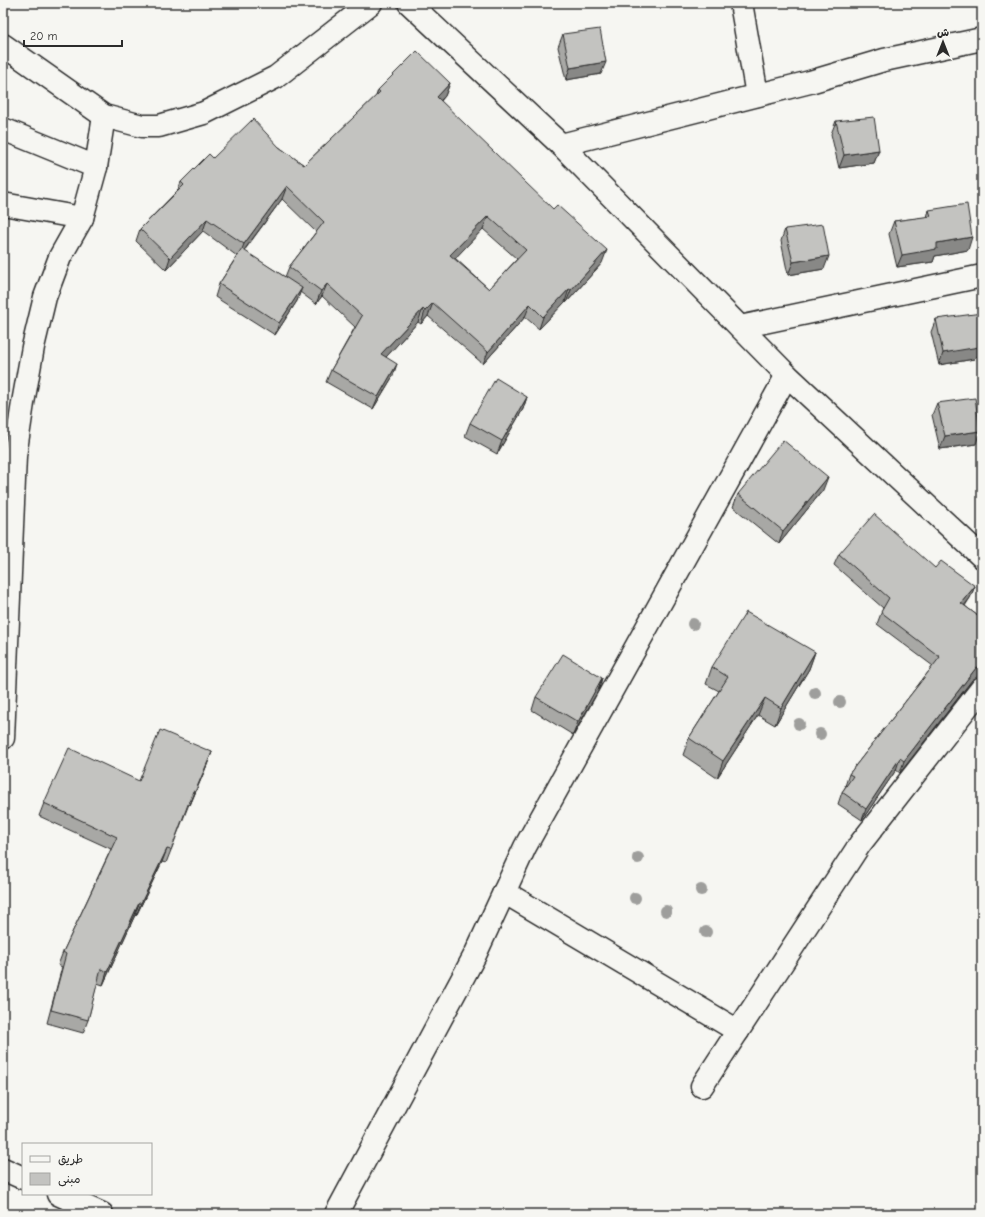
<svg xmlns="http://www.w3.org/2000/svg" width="985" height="1217" font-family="'Comic Neue','Playpen Sans Arabic',sans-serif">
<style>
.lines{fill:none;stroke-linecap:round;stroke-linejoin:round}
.street-casing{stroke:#2b2b2b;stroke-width:25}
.street{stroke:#f6f6f2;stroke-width:22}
.tree{fill:#9e9e9c}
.wall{fill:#a8a8a5;stroke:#2b2b2b;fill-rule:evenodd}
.shaded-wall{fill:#888886;stroke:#2b2b2b}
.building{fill:#c3c3c0;stroke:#2b2b2b;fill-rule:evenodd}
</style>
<rect width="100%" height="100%" fill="#f6f6f2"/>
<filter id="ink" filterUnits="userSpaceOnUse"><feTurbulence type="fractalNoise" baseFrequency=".025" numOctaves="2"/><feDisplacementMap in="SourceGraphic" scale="8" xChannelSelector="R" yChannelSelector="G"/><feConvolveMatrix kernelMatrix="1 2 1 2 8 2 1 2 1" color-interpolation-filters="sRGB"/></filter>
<g filter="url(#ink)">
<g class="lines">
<defs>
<g id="street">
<path d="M409 3 561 145 787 375 982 557"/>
<path d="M741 3 757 95"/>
<path d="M3 45 104 116 142 126H159L204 113 276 77 371 3"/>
<path d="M3 129 96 167 104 116"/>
<path d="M561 145 810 82 884 60 982 39"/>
<path d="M3 204 82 218 96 167"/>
<path d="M740 327 982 276"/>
<path d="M3 738 15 456 23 403 33 347 45 297 60 257 82 218"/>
<path d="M504 892 738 1031"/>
<path d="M702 1086 860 844 982 688"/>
<path d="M3 1169 23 1178"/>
<path d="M58 1194 102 1214"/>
<path d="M336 1214 475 955 525 847 787 375"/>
</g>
</defs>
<use href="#street" class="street-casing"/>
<use href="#street" class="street"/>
</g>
<g class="tree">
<circle cx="693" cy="624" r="6"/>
<circle cx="815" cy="693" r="6"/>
<circle cx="840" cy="702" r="6"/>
<circle cx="799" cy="724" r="6"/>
<circle cx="820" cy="734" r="6"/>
<circle cx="638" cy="858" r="6"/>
<circle cx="701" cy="890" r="6"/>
<circle cx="635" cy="898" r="6"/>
<circle cx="666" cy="911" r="6"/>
<circle cx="706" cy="932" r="6"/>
</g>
<g class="wall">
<path d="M563 34 601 74 566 80 558 47Z"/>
<path d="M450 83 445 96 441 101 602 263 566 303 565 302 539 329 525 317 483 364 428 316 421 324 418 322 386 357 393 376 373 409 326 382 331 370 355 327 322 296 316 304 300 292 297 301 275 335 215 297 219 284 237 256 203 231 166 270 136 241 140 229 178 190 181 182 213 158 279 147 304 165 376 96 378 90ZM282 199 316 232 289 267 285 277 244 251ZM483 229 517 259 489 289 455 258Z"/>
<path d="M836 121 879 150 874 163 839 168 831 134Z"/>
<path d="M929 210 968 250 935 256 933 262 897 267 889 234 894 221 927 217Z"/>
<path d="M785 229 824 269 788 275 781 241Z"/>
<path d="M936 319 975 357 974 359 939 365 931 332Z"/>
<path d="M527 397 523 409 497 454 465 436 470 423Z"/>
<path d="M937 403 976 444 940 449 932 415Z"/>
<path d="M823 490 779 544 733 507 738 494Z"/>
<path d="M839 554 935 568 975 586 970 598 965 606 982 619V674L980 676 977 677 972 680 900 773 896 770 862 820 838 804 842 792 846 786H845L849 774 933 666 877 624 883 608 834 565Z"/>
<path d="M815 652 809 669 775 725 758 715 717 778 683 755 689 738 719 691 706 684 712 667Z"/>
<path d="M602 678 598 691 573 735 532 710 536 697Z"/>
<path d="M212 752 207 765 190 805 189 804 166 863 162 862 136 916 135 915 103 985 97 983 88 1020 83 1033 47 1023 62 967 58 965 63 952 111 849 39 816 44 803 139 781Z"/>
</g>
<g class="shaded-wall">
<path d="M606 62 601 74 566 80 570 68Z"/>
<path d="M450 83 445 96 432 109 437 97Z"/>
<path d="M879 150 874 163 839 168 844 155Z"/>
<path d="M287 186 282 199 239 257 244 244Z"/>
<path d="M488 216 483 229 446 268 450 255Z"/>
<path d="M207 219 203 231 166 270 170 258Z"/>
<path d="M972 237 968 250 935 256 933 262 897 267 902 255 937 243Z"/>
<path d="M607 250 602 263 566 303 571 290Z"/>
<path d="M829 256 824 269 788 275 793 262Z"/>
<path d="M327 284 322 296 316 304 321 291Z"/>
<path d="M302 288 297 301 275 335 279 323Z"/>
<path d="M569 289 565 302 539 329 543 317Z"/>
<path d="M433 303 428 316 421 324 425 311Z"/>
<path d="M530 304 525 317 483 364 488 352Z"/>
<path d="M423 309 418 322 377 367 381 354Z"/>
<path d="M979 344H982V356L975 357 974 359 939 365 943 353Z"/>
<path d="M397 364 393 376 373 409 378 397Z"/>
<path d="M527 397 523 409 497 454 502 441Z"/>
<path d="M980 431 976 444 940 449 945 436Z"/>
<path d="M828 477 823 490 779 544 783 531Z"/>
<path d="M975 586 970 598 957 615 961 603Z"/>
<path d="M815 652 809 669 775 725 781 708Z"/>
<path d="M981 665H982V674L980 676 977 677 972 680 900 773 904 761 976 668Z"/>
<path d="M602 678 598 691 573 735 578 722Z"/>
<path d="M765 698 758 715 717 778 723 761Z"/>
<path d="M212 752 207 765 190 805 195 792Z"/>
<path d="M900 758 896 770 862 820 866 809Z"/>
<path d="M167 849 162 862 136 916 141 903Z"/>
<path d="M139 903 135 915 103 985 107 972Z"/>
</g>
<g class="building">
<path d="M600 29 606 62 570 68 563 34Z"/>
<path d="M417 51 450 83 437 97 553 209 557 205 607 250 571 290 569 289 543 317 530 304 488 352 433 303 425 311 423 309 381 354 397 364 378 397 331 370 362 316 327 284 321 291 289 267 324 222 287 186 244 244 207 219 170 258 140 229 184 185 181 182 209 154 213 158 253 119 279 147 304 165 380 92 378 90ZM488 216 526 250 489 289 450 255Z"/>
<path d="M874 117 879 150 844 155 836 121Z"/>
<path d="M967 204 972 237 937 243V249L902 255 894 221 931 216 929 210Z"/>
<path d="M823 224 829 256 793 262 785 229Z"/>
<path d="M242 249 302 288 279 323 219 284Z"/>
<path d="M982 313V344H979V347L943 353 936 319Z"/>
<path d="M496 378 527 397 502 441 470 423Z"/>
<path d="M975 398 980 431 945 436 937 403Z"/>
<path d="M783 440 828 477 783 531 738 494Z"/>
<path d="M874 514 935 568 941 561 975 586 961 603 982 619V665L976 668 904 761 900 758 866 809 842 792 853 776 849 774 940 657 881 612 889 598 839 554Z"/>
<path d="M746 612 815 652 781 708 765 698 723 761 689 738 728 677 712 667Z"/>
<path d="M563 654 602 678 578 722 536 697Z"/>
<path d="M160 730 212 752 195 792 193 791 171 850 167 849 141 903H139L107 972 101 969 88 1020 51 1010 66 954 63 952 117 837 44 803 69 748 139 781Z"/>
</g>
</g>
<rect width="985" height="1217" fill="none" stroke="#f6f6f2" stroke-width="16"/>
<rect x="8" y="8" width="969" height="1201" fill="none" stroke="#2b2b2b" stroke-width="1.5" filter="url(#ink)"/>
<rect x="22" y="1143" width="130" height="52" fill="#f6f6f2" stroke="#a5a5a2"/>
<rect x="30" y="1156" width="20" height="6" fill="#f6f6f2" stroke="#a5a5a2"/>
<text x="58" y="1163" font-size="12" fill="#2b2b2b">طريق</text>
<rect x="30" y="1173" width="20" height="12" fill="#c3c3c0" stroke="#a5a5a2"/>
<text x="58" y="1183" font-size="12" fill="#2b2b2b">مبنى</text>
<g transform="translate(943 42)" stroke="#f6f6f2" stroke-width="3" paint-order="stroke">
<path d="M0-3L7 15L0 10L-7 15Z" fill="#2b2b2b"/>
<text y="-6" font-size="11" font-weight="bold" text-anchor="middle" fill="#2b2b2b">ش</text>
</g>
<path d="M24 40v6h98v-6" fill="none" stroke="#2b2b2b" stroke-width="2"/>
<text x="30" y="40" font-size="12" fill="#2b2b2b" stroke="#f6f6f2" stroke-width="3" paint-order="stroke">20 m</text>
</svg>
